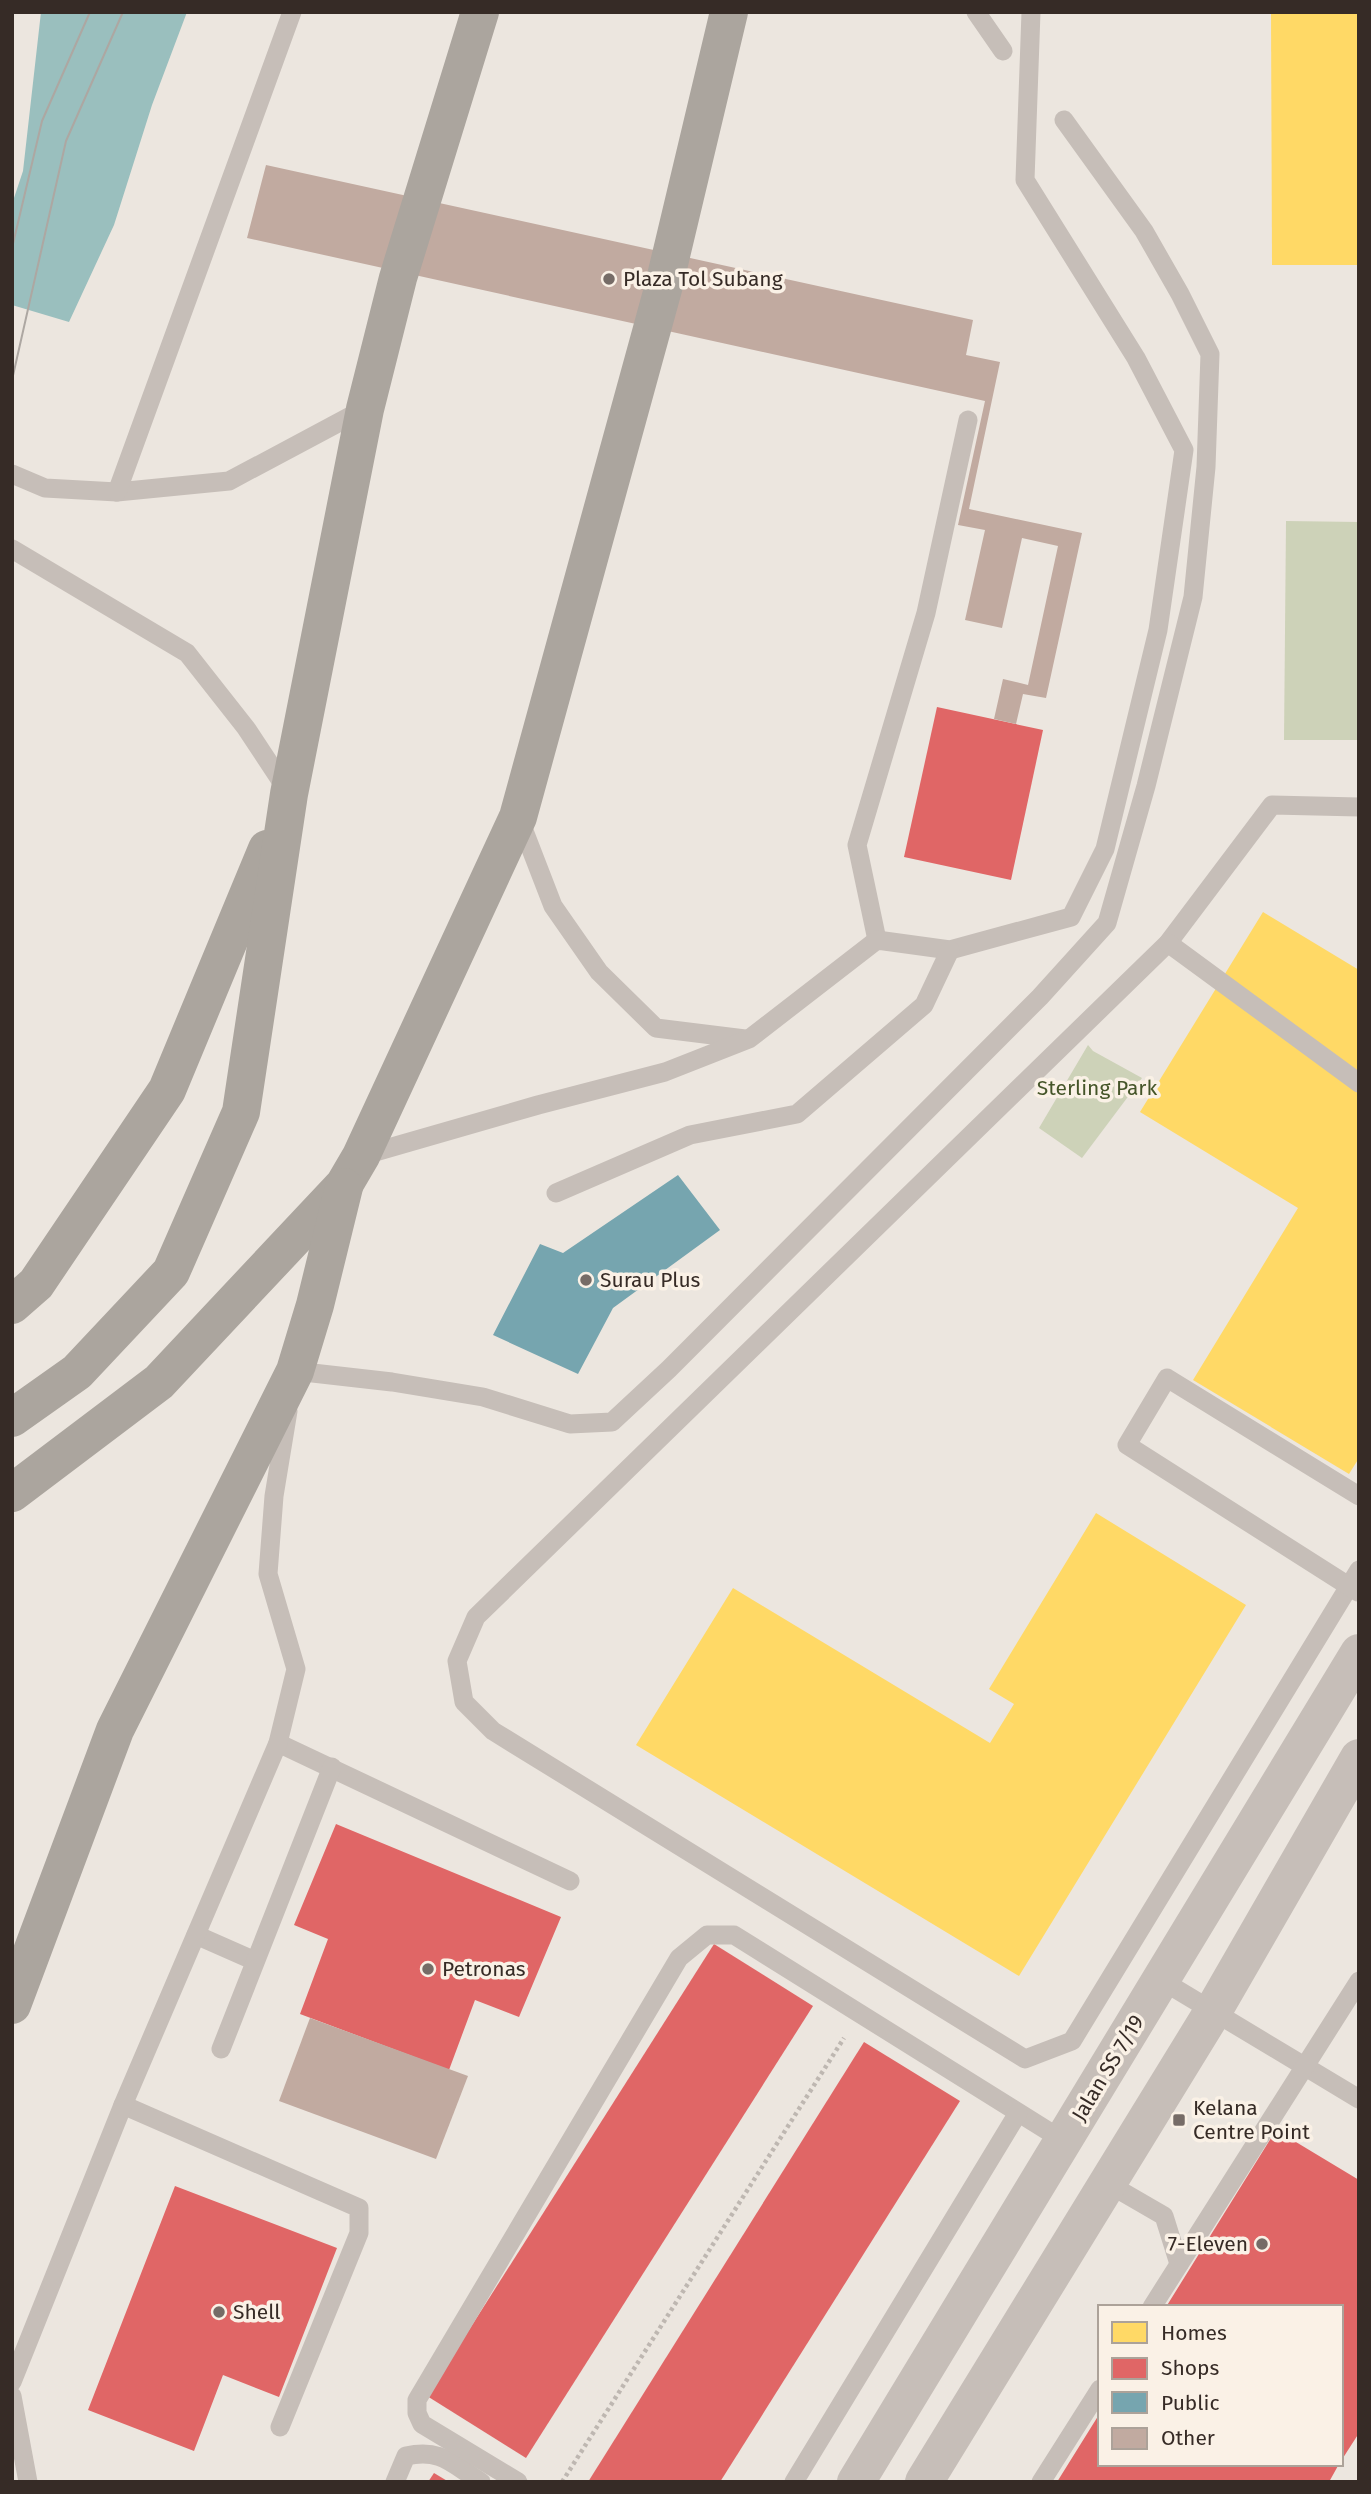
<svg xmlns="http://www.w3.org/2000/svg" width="1371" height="2494" font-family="'Fira Sans',sans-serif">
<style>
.green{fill:#cdd2b8}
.water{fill:#9abfbe}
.homes{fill:#ffd966}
.shops{fill:#e06666}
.public{fill:#76a5af}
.building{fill:#c1aaa0}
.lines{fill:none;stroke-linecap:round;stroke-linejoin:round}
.path{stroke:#beb7b1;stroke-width:4.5;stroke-dasharray:3.5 3.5;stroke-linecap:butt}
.service{stroke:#c6beb8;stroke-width:19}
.tertiary{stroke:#c6beb8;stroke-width:38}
.motorway{stroke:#aba59e;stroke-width:38}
.tram{stroke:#ada7a2;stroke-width:2}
.poi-dot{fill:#766c67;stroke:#faf1e6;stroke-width:2.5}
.labels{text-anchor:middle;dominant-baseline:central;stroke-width:7;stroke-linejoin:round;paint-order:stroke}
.poi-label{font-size:21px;fill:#362b26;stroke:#faf1e6;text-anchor:start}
.park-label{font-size:21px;fill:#455529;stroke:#faf1e6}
.street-label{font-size:21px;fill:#362b26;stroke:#faf1e6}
</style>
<rect width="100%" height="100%" fill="#ece6df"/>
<g class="green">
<path d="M1286 521 1359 522V740H1284Z"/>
<path d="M1088 1045 1093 1051 1142 1078 1082 1158 1039 1128Z"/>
</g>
<path class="water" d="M41 12H187L152 105 114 225 69 322 12 305V204L23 171Z"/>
<g class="homes">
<path d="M1271 12H1359V265H1272Z"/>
<path d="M1263 912 1359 970V1458L1349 1474 1193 1380 1298 1208 1140 1112Z"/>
<path d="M1096 1513 1246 1605 1019 1976 636 1745 733 1588 990 1743 1014 1704 989 1689Z"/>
</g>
<g class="shops">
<path d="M937 707 1043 730 1011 880 904 857Z"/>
<path d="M336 1824 561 1917 519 2017 475 2000 449 2070 300 2014 328 1939 294 1925Z"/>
<path d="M714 1944 813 2006 526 2458 427 2396Z"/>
<path d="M864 2042 960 2101 720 2482H588Z"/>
<path d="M1276 2130 1359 2180V2433L1341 2461V2307H1166Z"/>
<path d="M175 2186 337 2248 279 2397 223 2375 194 2451 88 2410Z"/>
<path d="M1100 2413V2464H1339L1329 2482H1057Z"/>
<path d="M434 2473 449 2482H428Z"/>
</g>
<path class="public" d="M678 1175 720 1230 613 1308 578 1374 493 1335 540 1244 563 1253Z"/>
<g class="building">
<path d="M266 165 973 320 966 355 1000 362 969 509 1082 533 1046 698 1023 694 1016 724 994 719 1003 679 1028 685 1058 546 1022 538 1002 628 965 620 985 530 958 525 985 401 247 238Z"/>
<path d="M310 2018 468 2076 436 2159 279 2101Z"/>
</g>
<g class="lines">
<path class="path" d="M562 2482 844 2038"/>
<g class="service">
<path d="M976 12 1003 51"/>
<path d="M12 474 45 488 117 492 229 481 364 409"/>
<path d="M117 492 292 12"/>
<path d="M12 549 187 653 246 728 289 793"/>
<path d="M1359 807 1272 805 1168 943 476 1617 457 1661 464 1702 493 1731 1025 2059 1072 2041 1359 1570"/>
<path d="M519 818 553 906 599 972 656 1028 745 1039"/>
<path d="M877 940 857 845 926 613 968 420"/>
<path d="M1168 943 1359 1083"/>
<path d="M361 1156 538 1105 665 1072 749 1039 877 940 950 950 1071 917 1105 849 1158 630 1184 450 1136 358 1025 180 1031 12"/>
<path d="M556 1193 690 1135 797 1114 924 1005 950 950"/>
<path d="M294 1378 295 1371 392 1382 483 1397 570 1424 612 1422 669 1369 1040 997 1107 923 1146 786 1193 597 1206 467 1210 354 1180 294 1144 231 1064 120"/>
<path d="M1358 1592 1127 1445 1167 1378 1359 1496"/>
<path d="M278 1743 570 1881"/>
<path d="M196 1935 255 1961"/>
<path d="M1161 1980 1359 2099"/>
<path d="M221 2049 332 1767"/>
<path d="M123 2105 359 2208V2233L280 2427"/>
<path d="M1107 2183 1164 2216 1179 2264"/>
<path d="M1152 2307 1359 1981"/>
<path d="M12 2382 123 2105 278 1743 296 1669 268 1574 274 1496 288 1411"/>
<path d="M12 2396 28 2482"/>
<path d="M395 2482 406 2456C441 2448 452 2464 481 2482"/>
<path d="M518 2482 422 2424 417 2413V2400L679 1958 707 1935H734L1064 2141"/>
<path d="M794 2482 1018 2113"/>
<path d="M1041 2482 1100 2389"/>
</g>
<g class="tertiary">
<path d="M856 2482 1359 1653"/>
<path d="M924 2482 1212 2013 1359 1758"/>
</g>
<g class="motorway">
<path d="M12 1305 36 1284 167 1090 267 849"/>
<path d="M12 1418 77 1372 171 1272 241 1112 289 794 365 409 398 278 480 12"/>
<path d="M12 1493 159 1382 344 1185 361 1156 518 817 663 289 729 12"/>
<path d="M12 2005 115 1730 295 1371 315 1305 344 1187"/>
</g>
<g class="tram">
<path d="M12 248 42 121 90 12"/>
<path d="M12 380 66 141 123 12"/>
</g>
</g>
<g class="poi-dot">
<circle cx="609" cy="279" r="7"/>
<circle cx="586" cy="1280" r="7"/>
<circle cx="428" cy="1969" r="7"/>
<rect x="1172" y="2113" width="14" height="14" rx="3.5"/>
<circle cx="1262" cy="2244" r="7"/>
<circle cx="219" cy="2312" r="7"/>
</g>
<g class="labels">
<g class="poi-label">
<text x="623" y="279">Plaza Tol Subang</text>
<text x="600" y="1280">Surau Plus</text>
<text x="442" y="1969">Petronas</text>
<text x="1193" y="2108">Kelana<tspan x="1193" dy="24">Centre Point</tspan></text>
<text x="1248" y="2244" text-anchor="end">7-Eleven</text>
<text x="233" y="2312">Shell</text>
</g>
<g class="park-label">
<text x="1097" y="1088">Sterling Park</text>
</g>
<g class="street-label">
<text transform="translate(1108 2068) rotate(-59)">Jalan SS 7/19</text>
</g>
</g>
<rect width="1371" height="2494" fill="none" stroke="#362b26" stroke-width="28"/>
<rect x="1098" y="2305" width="245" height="161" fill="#faf1e6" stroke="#aca299" stroke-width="2"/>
<rect x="1112" y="2322" width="35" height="21" fill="#ffd966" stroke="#aca299" stroke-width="2"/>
<text x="1161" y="2340" font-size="21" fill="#362b26">Homes</text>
<rect x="1112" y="2358" width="35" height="21" fill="#e06666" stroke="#aca299" stroke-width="2"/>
<text x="1161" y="2375" font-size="21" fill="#362b26">Shops</text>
<rect x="1112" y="2392" width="35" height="21" fill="#76a5af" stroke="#aca299" stroke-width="2"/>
<text x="1161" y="2410" font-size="21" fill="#362b26">Public</text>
<rect x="1112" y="2428" width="35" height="21" fill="#c1aaa0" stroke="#aca299" stroke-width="2"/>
<text x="1161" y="2445" font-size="21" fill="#362b26">Other</text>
</svg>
